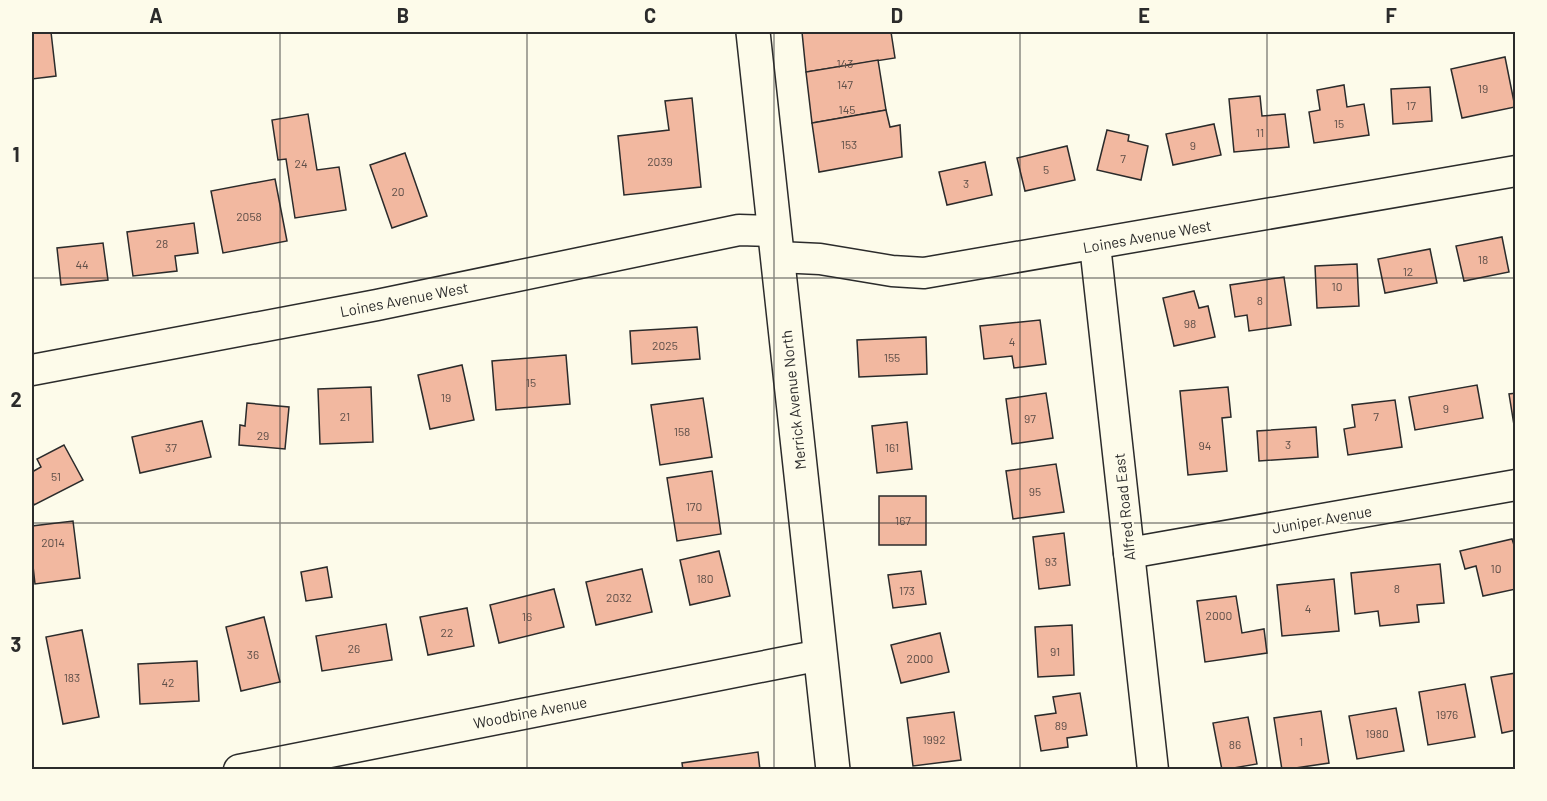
<svg xmlns="http://www.w3.org/2000/svg" width="1547" height="801" font-family="Barlow,sans-serif">
<style>
.building{fill:#f2b8a0;stroke:#2b2b2b;stroke-width:1.5}
.lines{fill:none;stroke-linecap:round;stroke-linejoin:round}
.minor-casing{stroke:#2b2b2b;stroke-width:33}
.major-casing{stroke:#2b2b2b;stroke-width:36}
.minor{stroke:#fdfbea;stroke-width:30}
.major{stroke:#fdfbea;stroke-width:33}
.grid{fill:none;stroke:#2b2b2b;stroke-width:1.5;stroke-opacity:0.55}
.labels{text-anchor:middle;dominant-baseline:central;stroke-width:4.5;stroke-linejoin:round;paint-order:stroke}
.number-label{font-size:12px;fill:#5d4e48}
.street-label{font-size:15px;fill:#2b2b2b;stroke:#fdfbea}
.neatline{fill:none;stroke:#2b2b2b;stroke-width:2}
.grid-label{font-size:20px;text-anchor:middle;font-weight:bold;fill:#2b2b2b}
</style>
<rect width="100%" height="100%" fill="#fdfbea"/>
<g class="building">
<path d="M32 32H51L56 76 32 79Z"/>
<path d="M802 32H891L895 58 806 72Z"/>
<path d="M1505 57 1515 107 1462 118 1451 69Z"/>
<path d="M878 60 886 110 812 123 806 72Z"/>
<path d="M1344 85 1347 107 1364 104 1369 135 1314 143 1309 112 1320 110 1317 90Z"/>
<path d="M1430 87 1432 121 1393 124 1391 89Z"/>
<path d="M1260 96 1262 116 1285 114 1289 147 1234 152 1229 99Z"/>
<path d="M692 98 701 187 624 195 618 136 669 130 665 101Z"/>
<path d="M886 110 890 127 900 125 902 157 819 172 812 123Z"/>
<path d="M308 114 317 170 339 167 346 210 295 218 286 159 278 160 272 120Z"/>
<path d="M1214 124 1221 155 1173 165 1166 134Z"/>
<path d="M1107 130 1129 135 1128 141 1148 146 1141 180 1097 170Z"/>
<path d="M1067 146 1075 180 1025 191 1017 158Z"/>
<path d="M405 153 427 216 392 228 370 165Z"/>
<path d="M985 162 992 195 947 205 939 172Z"/>
<path d="M275 179 287 241 223 253 211 191Z"/>
<path d="M194 223 198 253 175 256 177 271 133 276 127 232Z"/>
<path d="M1502 237 1509 272 1464 281 1456 246Z"/>
<path d="M103 243 108 280 61 285 57 248Z"/>
<path d="M1430 249 1437 283 1385 293 1378 259Z"/>
<path d="M1357 264 1359 306 1317 308 1315 266Z"/>
<path d="M1284 277 1291 325 1249 331 1247 315 1235 317 1230 285Z"/>
<path d="M1194 291 1199 308 1208 306 1215 337 1174 346 1163 298Z"/>
<path d="M1040 320 1046 364 1014 368 1012 356 984 359 980 326Z"/>
<path d="M697 327 700 359 632 364 630 331Z"/>
<path d="M926 337 927 374 859 377 857 340Z"/>
<path d="M566 355 570 404 496 410 492 361Z"/>
<path d="M462 365 474 420 430 429 418 375Z"/>
<path d="M1477 385 1483 418 1415 430 1409 397Z"/>
<path d="M371 387 373 442 320 444 318 389Z"/>
<path d="M1228 387 1231 417 1222 418 1227 471 1188 475 1180 391Z"/>
<path d="M1046 393 1053 438 1012 444 1006 399Z"/>
<path d="M1516 393V425H1514L1509 394Z"/>
<path d="M703 398 712 457 660 465 651 405Z"/>
<path d="M1395 400 1402 447 1348 455 1344 429 1355 427 1352 405Z"/>
<path d="M247 403 289 407 285 449 239 445 240 425 245 426Z"/>
<path d="M202 421 211 457 140 473 132 437Z"/>
<path d="M907 422 912 469 877 473 872 426Z"/>
<path d="M1316 427 1318 457 1259 461 1257 431Z"/>
<path d="M64 445 83 480 34 505 32 499V472L41 467 37 459Z"/>
<path d="M1056 464 1064 512 1013 519 1006 471Z"/>
<path d="M712 471 721 534 677 541 667 478Z"/>
<rect x="879" y="496" width="47" height="49"/>
<path d="M73 521 80 578 35 584 32 557V526Z"/>
<path d="M1064 533 1070 585 1039 589 1033 537Z"/>
<path d="M1512 539 1516 551V589L1483 596 1476 566 1465 569 1460 551Z"/>
<path d="M719 551 730 596 690 605 680 560Z"/>
<path d="M1440 564 1444 603 1417 605 1419 622 1380 626 1378 611 1355 614 1351 573Z"/>
<path d="M327 567 332 597 306 601 301 572Z"/>
<path d="M642 569 652 612 596 625 586 582Z"/>
<path d="M921 571 926 604 893 608 888 575Z"/>
<path d="M1334 579 1339 631 1282 636 1277 585Z"/>
<path d="M554 589 564 627 499 643 490 605Z"/>
<path d="M1236 596 1242 633 1264 629 1267 653 1205 662 1197 601Z"/>
<path d="M467 608 474 646 428 655 420 617Z"/>
<path d="M264 617 280 682 241 691 226 627Z"/>
<path d="M386 624 392 660 322 671 316 636Z"/>
<path d="M1072 625 1074 675 1038 677 1035 627Z"/>
<path d="M82 630 99 717 63 724 46 637Z"/>
<path d="M940 633 949 672 901 683 891 645Z"/>
<path d="M197 661 199 701 140 704 138 664Z"/>
<path d="M1516 673V730L1502 733 1491 677Z"/>
<path d="M1465 684 1475 737 1428 745 1419 692Z"/>
<path d="M1080 693 1087 735 1067 738 1068 747 1041 751 1035 716 1056 713 1053 697Z"/>
<path d="M1396 708 1404 751 1357 759 1349 716Z"/>
<path d="M1321 711 1329 763 1282 770 1274 718Z"/>
<path d="M954 712 961 760 913 766 907 718Z"/>
<path d="M1248 717 1257 764 1222 770 1213 723Z"/>
<path d="M758 752 760 770H683L682 763Z"/>
</g>
<g class="lines">
<defs>
<g id="minor">
<path d="M1095 245 1153 770"/>
<path d="M778 257 820 259 892 271 924 273 1516 171"/>
<path d="M32 370 377 305 739 230 775 231"/>
<path d="M1129 553 1516 485"/>
<path d="M239 770 821 655"/>
</g>
<path id="major" d="M753 32 833 770"/>
</defs>
<use href="#minor" class="minor-casing"/>
<use href="#major" class="major-casing"/>
<use href="#minor" class="minor"/>
<use href="#major" class="major"/>
</g>
<path class="grid" d="M280 32V770M527 32V770M774 32V770M1020 32V770M1267 32V770M32 278H1516M32 523H1516"/>
<g class="labels">
<g class="number-label">
<text x="845" y="63">143</text>
<text x="845" y="84">147</text>
<text x="1483" y="88">19</text>
<text x="1411" y="105">17</text>
<text x="847" y="109">145</text>
<text x="1339" y="123">15</text>
<text x="1260" y="132">11</text>
<text x="849" y="144">153</text>
<text x="1193" y="145">9</text>
<text x="1123" y="158">7</text>
<text x="660" y="161">2039</text>
<text x="301" y="163">24</text>
<text x="1046" y="169">5</text>
<text x="966" y="183">3</text>
<text x="398" y="191">20</text>
<text x="249" y="216">2058</text>
<text x="162" y="243">28</text>
<text x="1483" y="259">18</text>
<text x="82" y="264">44</text>
<text x="1408" y="271">12</text>
<text x="1337" y="286">10</text>
<text x="1260" y="300">8</text>
<text x="1190" y="323">98</text>
<text x="1012" y="341">4</text>
<text x="665" y="345">2025</text>
<text x="892" y="357">155</text>
<text x="531" y="382">15</text>
<text x="446" y="397">19</text>
<text x="1446" y="408">9</text>
<text x="345" y="416">21</text>
<text x="1376" y="416">7</text>
<text x="1030" y="418">97</text>
<text x="682" y="431">158</text>
<text x="263" y="435">29</text>
<text x="1288" y="444">3</text>
<text x="1205" y="445">94</text>
<text x="171" y="447">37</text>
<text x="892" y="447">161</text>
<text x="56" y="476">51</text>
<text x="1035" y="491">95</text>
<text x="694" y="506">170</text>
<text x="903" y="520">167</text>
<text x="53" y="542">2014</text>
<text x="1051" y="561">93</text>
<text x="1496" y="568">10</text>
<text x="705" y="578">180</text>
<text x="1397" y="588">8</text>
<text x="907" y="590">173</text>
<text x="619" y="597">2032</text>
<text x="1308" y="608">4</text>
<text x="1219" y="615">2000</text>
<text x="527" y="616">16</text>
<text x="447" y="632">22</text>
<text x="354" y="648">26</text>
<text x="1055" y="651">91</text>
<text x="253" y="654">36</text>
<text x="920" y="658">2000</text>
<text x="72" y="677">183</text>
<text x="168" y="682">42</text>
<text x="1447" y="714">1976</text>
<text x="1061" y="725">89</text>
<text x="1377" y="733">1980</text>
<text x="934" y="739">1992</text>
<text x="1301" y="741">1</text>
<text x="1235" y="744">86</text>
</g>
<g class="street-label">
<text transform="translate(1147 236) rotate(-10)">Loines Avenue West</text>
<text transform="translate(404 299) rotate(-11)">Loines Avenue West</text>
<text transform="translate(793 400) rotate(-96)">Merrick Avenue North</text>
<text transform="translate(1124 507) rotate(-96)">Alfred Road East</text>
<text transform="translate(1322 519) rotate(-10)">Juniper Avenue</text>
<text transform="translate(530 712) rotate(-11)">Woodbine Avenue</text>
</g>
</g>
<rect width="1547" height="801" fill="none" stroke="#fdfbea" stroke-width="66"/>
<rect x="33" y="33" width="1481" height="735" class="neatline"/>
<g class="grid-label">
<text x="156" y="23">A</text>
<text x="403" y="23">B</text>
<text x="650" y="23">C</text>
<text x="897" y="23">D</text>
<text x="1144" y="23">E</text>
<text x="1391" y="23">F</text>
<text x="16" y="162">1</text>
<text x="16" y="407">2</text>
<text x="16" y="652">3</text>
</g>
</svg>
